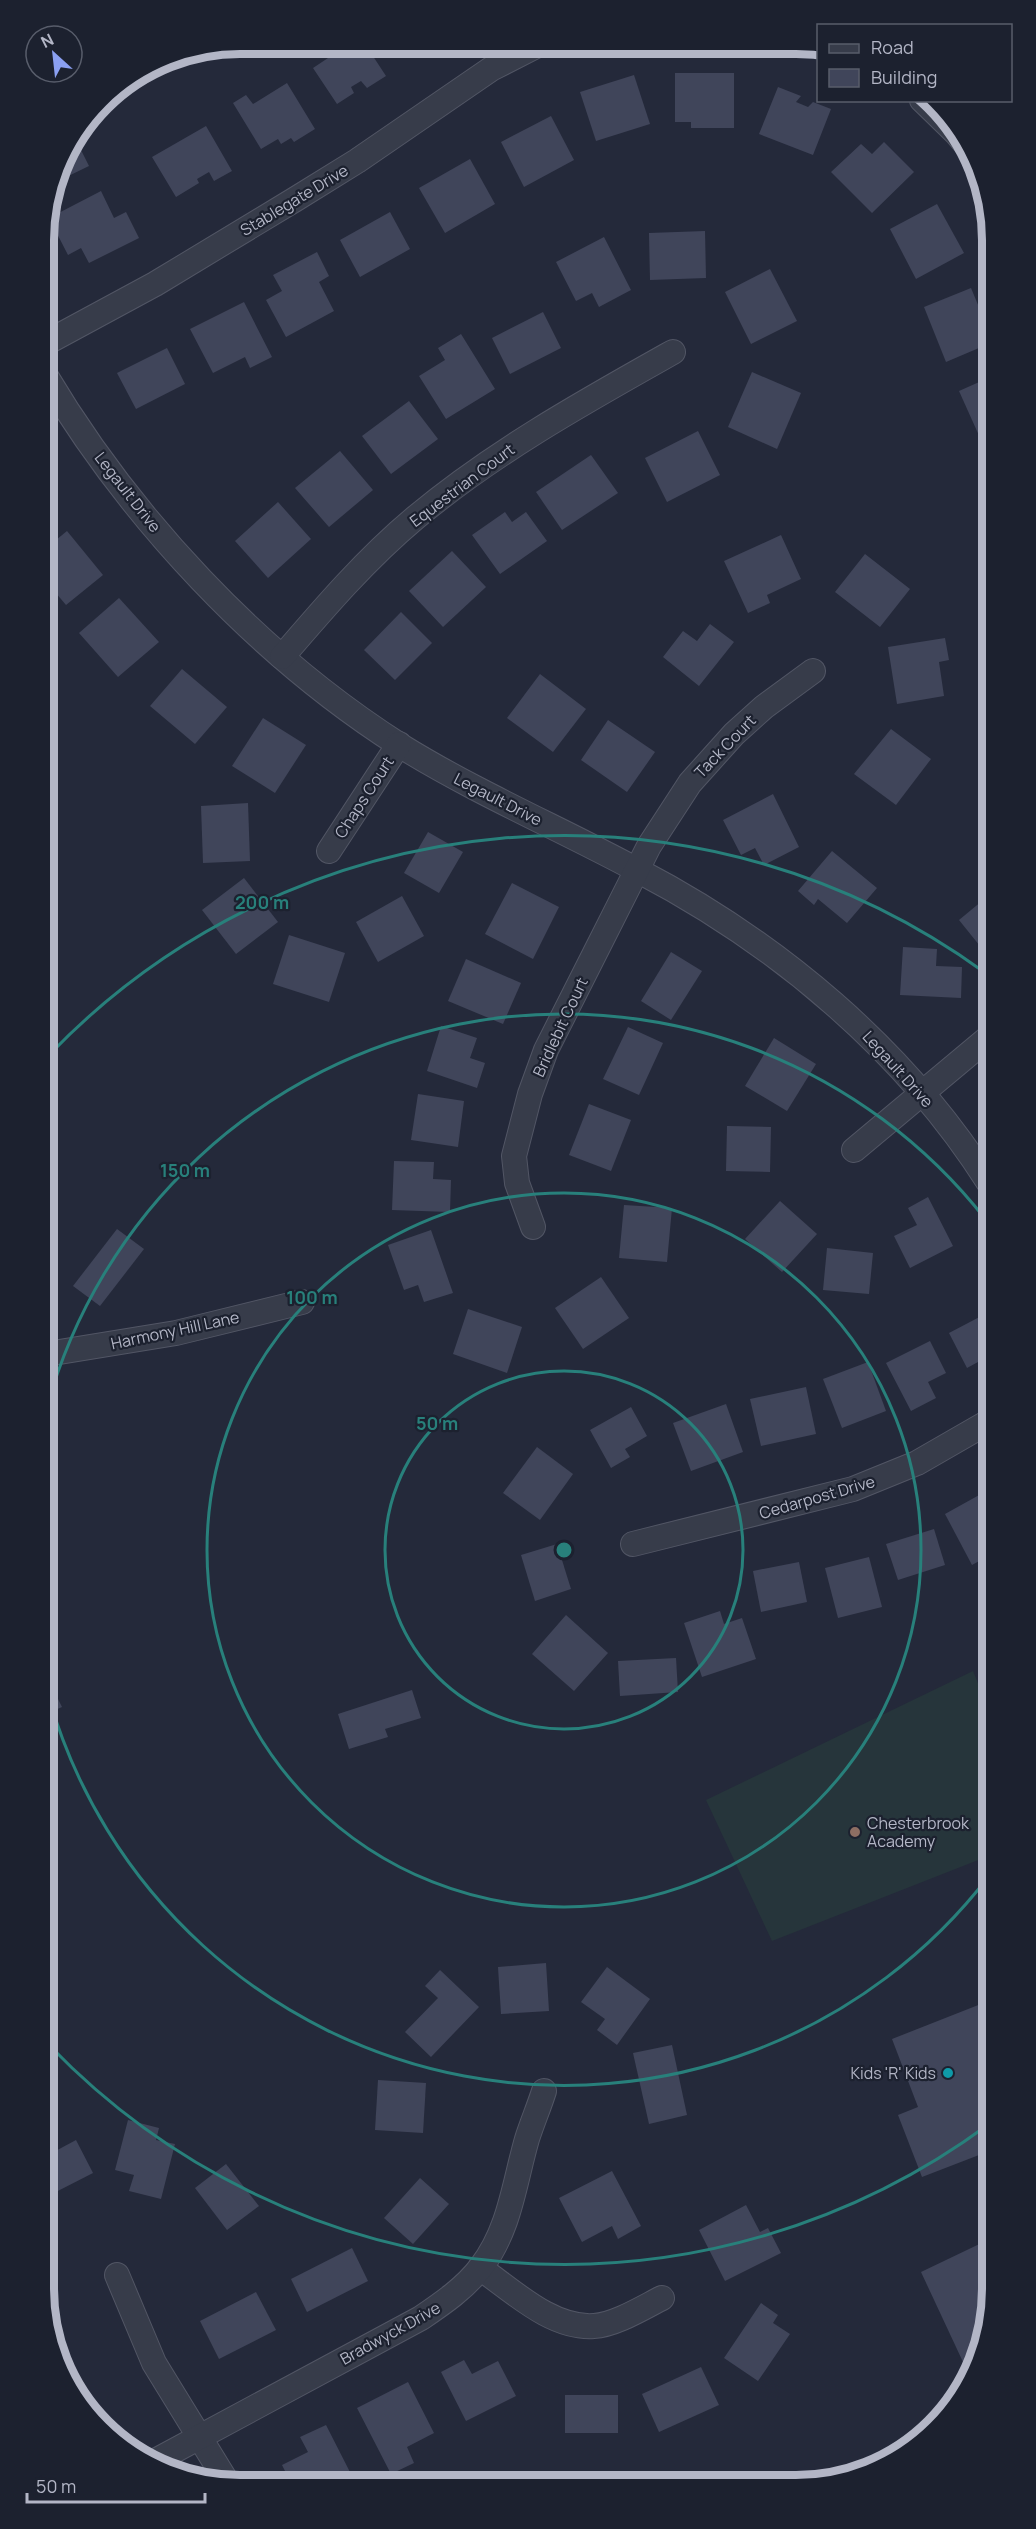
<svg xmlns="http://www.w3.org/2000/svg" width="1036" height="2529" font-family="Manrope,sans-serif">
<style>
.garden{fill:#26353b}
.building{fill:#40455a}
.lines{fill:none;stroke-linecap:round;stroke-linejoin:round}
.street-casing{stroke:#525665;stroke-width:26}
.street{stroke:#373c4a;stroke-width:24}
.ring{fill:none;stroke:#28807b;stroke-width:3}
.education-dot{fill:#8d6e63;stroke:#1c212f;stroke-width:2}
.culture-dot{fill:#0f9aa8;stroke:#1c212f;stroke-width:2}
.labels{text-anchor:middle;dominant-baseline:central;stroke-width:4.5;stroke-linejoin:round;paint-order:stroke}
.street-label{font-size:16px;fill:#b3b6c6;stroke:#1c212f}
.poi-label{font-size:16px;fill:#b3b6c6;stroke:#1c212f;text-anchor:start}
.rim{fill:none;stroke:#b3b6c6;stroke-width:8}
.centre{fill:#28807b;stroke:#1c212f;stroke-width:3}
.ring-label{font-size:18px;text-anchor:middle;font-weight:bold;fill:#28807b;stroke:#1c212f;stroke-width:4.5;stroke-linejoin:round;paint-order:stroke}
</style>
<rect width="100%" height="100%" fill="#24293a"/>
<path class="garden" d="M973 1671 990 1712 991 1855 772 1941 706 1800Z"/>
<g class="building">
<path d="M342 44H365L386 76 367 88 361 81 351 87 354 93 337 104 313 68 334 54 331 51Z"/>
<path d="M396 44 418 45 402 55Z"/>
<path d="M675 73H734V128H691V122H675Z"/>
<path d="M634 75 650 124 596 141 580 92Z"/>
<path d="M287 83 315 129 294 142 291 138 281 144 278 139 261 149 233 103 246 95 253 104Z"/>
<path d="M778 87 801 96 796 102 808 107 813 102 831 109 813 155 759 134Z"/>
<path d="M551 116 574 160 524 187 501 142Z"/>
<path d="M206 126 232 171 214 181 209 172 197 179 199 183 176 197 152 157Z"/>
<path d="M75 138 89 166 56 182 64 153Z"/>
<path d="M884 142 914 172 872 213 831 172 861 144 872 154Z"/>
<path d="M470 159 495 204 445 233 419 188Z"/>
<path d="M101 191 114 218 126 212 139 238 89 263 81 248 68 255 49 218Z"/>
<path d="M937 204 964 253 916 279 890 229Z"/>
<path d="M390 212 410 249 360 277 340 240Z"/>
<path d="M705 231 706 278 650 280 649 233Z"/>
<path d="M604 237 631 290 599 307 592 293 576 301 556 262Z"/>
<path d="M317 252 329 276 319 282 334 311 286 337 266 300 282 291 273 275Z"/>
<path d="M770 269 797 321 751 344 725 292Z"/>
<path d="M971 288 986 324V345L946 362 924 307Z"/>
<path d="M244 302 272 357 250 368 245 357 213 373 190 329Z"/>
<path d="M543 312 561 348 510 374 492 338Z"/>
<path d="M461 334 495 389 446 419 419 376 445 360 438 348Z"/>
<path d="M167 348 185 384 136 409 117 373Z"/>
<path d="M752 372 801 393 777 449 728 427Z"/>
<path d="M986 379 987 438 981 440 959 391Z"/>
<path d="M409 401 438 439 391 474 362 436Z"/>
<path d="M698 431 720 475 667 502 645 458Z"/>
<path d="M340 451 373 490 329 527 295 488Z"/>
<path d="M591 455 618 493 562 530 536 492Z"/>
<path d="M278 502 311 539 268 578 235 541Z"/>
<path d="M505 512 512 522 526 512 547 541 500 574 472 535Z"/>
<path d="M67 531 103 575 66 605 45 580V549Z"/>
<path d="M781 535 801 579 767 595 770 603 748 613 724 561Z"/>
<path d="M452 551 486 587 443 627 409 591Z"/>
<path d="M865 554 910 589 880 627 835 592Z"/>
<path d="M119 598 159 642 118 677 79 633Z"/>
<path d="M401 612 432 643 395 680 364 650Z"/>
<path d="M710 624 734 642 699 686 663 657 683 631 697 641Z"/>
<path d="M945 638 949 660 939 662 944 696 897 704 888 647Z"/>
<path d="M182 669 227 707 195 744 150 706Z"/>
<path d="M540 674 586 709 553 752 507 718Z"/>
<path d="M263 718 306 745 275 793 232 766Z"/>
<path d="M608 720 655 752 627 792 581 760Z"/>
<path d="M891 729 931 759 896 805 854 774Z"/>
<path d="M773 794 799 847 764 865 755 848 741 855 723 820Z"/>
<path d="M248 803 250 861 203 863 201 806Z"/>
<path d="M428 832 463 852 439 893 404 873Z"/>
<path d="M832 851 877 888 847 923 818 899 814 905 798 891Z"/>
<path d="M244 878 278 922 236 954 202 910Z"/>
<path d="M512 883 559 907 533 959 485 934Z"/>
<path d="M402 896 424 936 378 962 356 922Z"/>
<path d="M988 896V956L959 920Z"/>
<path d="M289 935 345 953 329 1002 273 984Z"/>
<path d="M903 947 937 949 936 966 962 967 961 998 900 995Z"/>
<path d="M671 952 702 971 671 1020 641 1001Z"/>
<path d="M466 959 521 983 503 1024 448 1001Z"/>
<path d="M441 1026 477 1038 470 1058 485 1063 477 1088 427 1071Z"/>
<path d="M628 1027 663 1043 639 1095 603 1079Z"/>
<path d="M774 1038 816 1064 787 1111 745 1086Z"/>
<path d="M418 1094 464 1101 458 1147 411 1140Z"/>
<path d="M589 1104 631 1120 611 1171 569 1155Z"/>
<path d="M727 1126 771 1127 770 1172 726 1171Z"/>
<path d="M394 1161 434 1162 433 1179 451 1180 450 1212 392 1210Z"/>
<path d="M928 1197 953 1246 910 1268 894 1236 917 1225 908 1208Z"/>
<path d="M780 1201 817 1234 782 1272 745 1239Z"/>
<path d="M624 1205 672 1208 667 1262 619 1258Z"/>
<path d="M117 1229 144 1249 100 1306 73 1286Z"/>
<path d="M431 1230 453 1293 424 1302 418 1285 404 1290 388 1245Z"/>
<path d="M827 1248 873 1253 869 1294 823 1290Z"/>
<path d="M601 1277 629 1318 583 1349 555 1308Z"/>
<path d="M468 1309 522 1327 507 1373 453 1354Z"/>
<path d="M989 1312V1356L967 1368 949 1333Z"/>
<path d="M930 1341 946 1373 928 1382 936 1398 911 1411 886 1363Z"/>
<path d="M868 1362 886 1411 842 1428 823 1379Z"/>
<path d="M806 1387 816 1434 761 1446 750 1399Z"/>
<path d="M726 1404 743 1452 691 1471 673 1423Z"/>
<path d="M631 1407 647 1436 625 1449 630 1457 611 1468 590 1430Z"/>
<path d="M537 1447 573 1474 540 1520 503 1493Z"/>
<path d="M990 1489V1555L972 1565 945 1514Z"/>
<path d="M934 1529 945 1565 898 1580 886 1544Z"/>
<path d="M557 1544 571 1589 535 1601 521 1555Z"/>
<path d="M869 1557 882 1607 838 1618 825 1568Z"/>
<path d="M799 1562 807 1602 761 1612 753 1571Z"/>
<path d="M720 1611 724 1624 742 1618 756 1659 702 1677 684 1623Z"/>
<path d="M566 1615 608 1653 574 1691 532 1654Z"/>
<path d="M676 1658 678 1692 620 1696 618 1661Z"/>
<path d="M48 1679 62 1707 53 1711 58 1721 48 1725Z"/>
<path d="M412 1690 421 1718 385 1729 388 1737 349 1749 338 1714Z"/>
<path d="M546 1963 549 2011 501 2014 498 1967Z"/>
<path d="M607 1967 650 1999 617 2045 597 2030 605 2019 581 2002Z"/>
<path d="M440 1970 479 2007 431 2057 405 2032 438 1998 425 1986Z"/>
<path d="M991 2000 992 2150 922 2177 898 2115 918 2107 892 2039Z"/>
<path d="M672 2045 687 2115 649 2124 633 2053Z"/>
<path d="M378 2080 426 2083 423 2133 375 2130Z"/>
<path d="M128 2120 159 2128 156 2140 175 2144 161 2199 129 2191 134 2175 115 2170Z"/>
<path d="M76 2140 93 2173 50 2195V2154Z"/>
<path d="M226 2164 259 2206 227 2230 195 2188Z"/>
<path d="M612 2171 641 2226 618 2239 612 2226 582 2242 559 2198Z"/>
<path d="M420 2178 449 2204 413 2244 384 2218Z"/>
<path d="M746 2205 760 2232 768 2228 781 2253 725 2281 699 2230Z"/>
<path d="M992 2238V2302L978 2364 970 2377 921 2272Z"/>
<path d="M352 2248 368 2281 307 2312 291 2279Z"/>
<path d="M256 2292 276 2330 219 2359 200 2321Z"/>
<path d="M761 2303 778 2315 773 2323 790 2334 758 2381 724 2358Z"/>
<path d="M464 2360 472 2374 498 2361 516 2396 466 2421 441 2372Z"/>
<path d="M701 2367 719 2405 659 2432 642 2394Z"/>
<path d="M73 2376 91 2411 90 2412 70 2388 67 2380Z"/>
<path d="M408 2382 434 2433 407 2447 414 2463 391 2474 357 2408Z"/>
<rect x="565" y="2395" width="53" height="38"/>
<path d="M326 2425 353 2478 346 2481H290L282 2465 308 2452 300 2437Z"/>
</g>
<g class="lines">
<defs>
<g id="street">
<path d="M922 100 957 134 969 148"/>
<path d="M44 344 155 284 294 200 357 161 491 69 538 45"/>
<path d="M44 373C130 518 258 655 401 746 477 793 559 828 637 870 777 943 904 1049 989 1183"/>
<path d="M282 657C324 608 366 559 415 518 494 452 584 402 673 352"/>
<path d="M329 851 399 744"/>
<path d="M854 1150 988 1038"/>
<path d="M533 1227 517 1183 514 1156 530 1094 546 1050 649 846 690 783 734 734 764 707 813 671"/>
<path d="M47 1354 176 1333 302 1302"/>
<path d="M633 1544 853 1489 917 1463 990 1421"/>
<path d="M480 2268C513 2291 552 2329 594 2326 615 2325 644 2307 662 2298"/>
<path d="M117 2275 154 2363 227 2482"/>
<path d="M157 2460 421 2318C443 2303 465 2288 481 2267 510 2229 514 2184 527 2139 532 2123 539 2107 544 2091"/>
</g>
</defs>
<use href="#street" class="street-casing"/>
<use href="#street" class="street"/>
</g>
<g class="ring">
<circle cx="564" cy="1550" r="179"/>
<circle cx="564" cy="1550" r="357"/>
<path d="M989 1876A536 536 0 0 1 49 1698M47 1407A536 536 0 0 1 986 1220"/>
<path d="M989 2124A714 714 0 0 1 50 2046M50 1054A714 714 0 0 1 984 972"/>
</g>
<circle class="education-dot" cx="855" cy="1832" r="6"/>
<circle class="culture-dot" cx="948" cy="2073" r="6"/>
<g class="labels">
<g class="street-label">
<text transform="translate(294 200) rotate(-31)">Stablegate Drive</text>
<text transform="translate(462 485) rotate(-37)">Equestrian Court</text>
<text transform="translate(128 492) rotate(52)">Legault Drive</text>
<text transform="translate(725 746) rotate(-46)">Tack Court</text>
<text transform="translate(364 797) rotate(-57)">Chaps Court</text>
<text transform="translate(498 799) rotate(27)">Legault Drive</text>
<text transform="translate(560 1027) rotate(-65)">Bridlebit Court</text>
<text transform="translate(898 1069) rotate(48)">Legault Drive</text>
<text transform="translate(175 1330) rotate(-12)">Harmony Hill Lane</text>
<text transform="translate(817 1497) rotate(-16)">Cedarpost Drive</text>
<text transform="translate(390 2333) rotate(-29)">Bradwyck Drive</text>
</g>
<g class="poi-label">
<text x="867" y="1823">Chesterbrook<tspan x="867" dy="18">Academy</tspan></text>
<text x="936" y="2073" text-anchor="end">Kids 'R' Kids</text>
</g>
</g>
<path d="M0 0H1036V2529H0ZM240 54H796A186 186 0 0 1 982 240V2289A186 186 0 0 1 796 2475H240A186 186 0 0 1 54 2289V240A186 186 0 0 1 240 54Z" fill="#1c212f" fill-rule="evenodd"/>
<path class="rim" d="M240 54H796A186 186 0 0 1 982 240V2289A186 186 0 0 1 796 2475H240A186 186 0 0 1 54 2289V240A186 186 0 0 1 240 54Z"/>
<circle cx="564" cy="1550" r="9" class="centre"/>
<g class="ring-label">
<text x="262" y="909">200 m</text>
<text x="185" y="1177">150 m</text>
<text x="312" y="1304">100 m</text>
<text x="437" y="1430">50 m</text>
</g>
<rect x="817" y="24" width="195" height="78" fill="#1c212f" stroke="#585d6b" stroke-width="1.5"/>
<rect x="829" y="44" width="30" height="9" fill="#373c4a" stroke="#585d6b" stroke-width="1.5"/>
<text x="871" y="54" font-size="18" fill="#b3b6c6">Road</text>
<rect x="829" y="69" width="30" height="18" fill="#40455a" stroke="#585d6b" stroke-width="1.5"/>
<text x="871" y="84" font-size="18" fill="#b3b6c6">Building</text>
<g transform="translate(54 54) rotate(333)"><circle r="28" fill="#1c212f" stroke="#585d6b" stroke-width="1.5"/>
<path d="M0-4.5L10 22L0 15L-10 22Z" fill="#8ba0f2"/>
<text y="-9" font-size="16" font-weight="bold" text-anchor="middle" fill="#b3b6c6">N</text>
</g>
<path d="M27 2493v9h178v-9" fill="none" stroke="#b3b6c6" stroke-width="3"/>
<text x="36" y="2493" font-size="18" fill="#b3b6c6" stroke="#1c212f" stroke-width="4.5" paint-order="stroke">50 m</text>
</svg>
